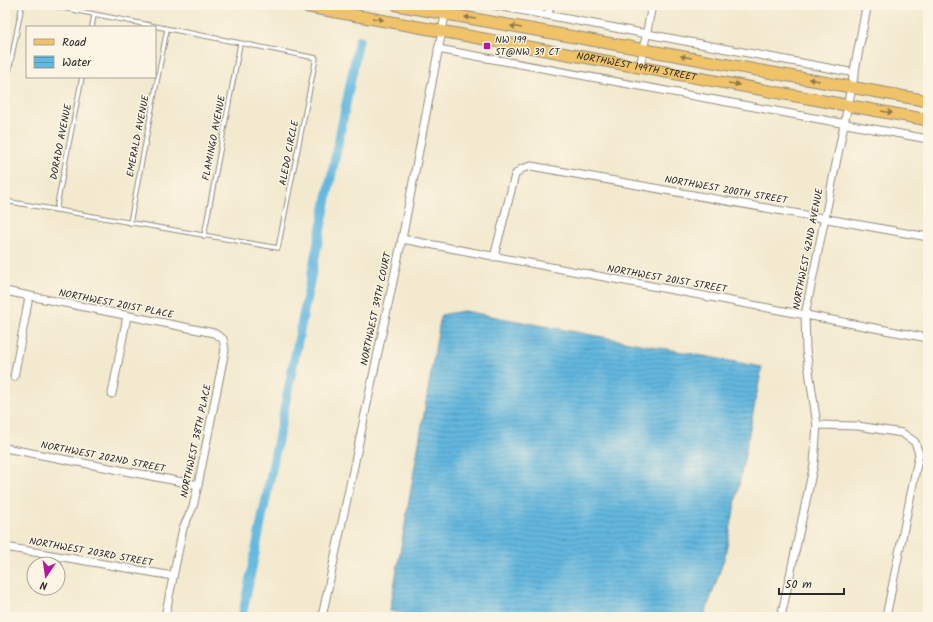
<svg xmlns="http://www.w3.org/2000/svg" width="933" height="622" font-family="Kalam,sans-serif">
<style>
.water{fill:url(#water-rules);stroke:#477285}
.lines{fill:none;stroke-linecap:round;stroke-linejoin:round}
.canal{stroke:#63b8df;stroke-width:9}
.service-casing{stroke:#8f8a7d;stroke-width:5.5}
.minor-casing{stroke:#8f8a7d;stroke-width:9}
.tertiary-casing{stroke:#8f8a7d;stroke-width:10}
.primary-casing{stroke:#8f8a7d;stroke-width:13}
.service{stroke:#fff;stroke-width:3.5}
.minor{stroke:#fff;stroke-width:7}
.tertiary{stroke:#fff;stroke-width:8}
.primary{stroke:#f0c369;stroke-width:11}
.oneway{fill:#8e774a}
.poi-dot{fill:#b5179e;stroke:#fcf5e5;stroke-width:1.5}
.labels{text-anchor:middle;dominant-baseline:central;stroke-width:3;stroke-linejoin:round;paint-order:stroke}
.poi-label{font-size:10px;fill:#2b2b2b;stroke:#fcf5e5;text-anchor:start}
.street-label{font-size:10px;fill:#2b2b2b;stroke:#fcf5e5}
</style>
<defs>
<pattern id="water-rules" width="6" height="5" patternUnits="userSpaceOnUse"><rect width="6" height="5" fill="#63b8df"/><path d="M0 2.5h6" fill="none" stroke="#5296b5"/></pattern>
</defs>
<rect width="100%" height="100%" fill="#fcf5e5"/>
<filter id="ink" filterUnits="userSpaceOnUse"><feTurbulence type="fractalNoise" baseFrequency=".025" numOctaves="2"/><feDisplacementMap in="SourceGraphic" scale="8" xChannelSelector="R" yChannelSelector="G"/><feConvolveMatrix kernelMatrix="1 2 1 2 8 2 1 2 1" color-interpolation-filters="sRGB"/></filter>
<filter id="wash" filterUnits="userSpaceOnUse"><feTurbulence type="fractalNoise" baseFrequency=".012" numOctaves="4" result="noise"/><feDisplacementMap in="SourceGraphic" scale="16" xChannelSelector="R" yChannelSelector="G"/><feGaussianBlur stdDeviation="0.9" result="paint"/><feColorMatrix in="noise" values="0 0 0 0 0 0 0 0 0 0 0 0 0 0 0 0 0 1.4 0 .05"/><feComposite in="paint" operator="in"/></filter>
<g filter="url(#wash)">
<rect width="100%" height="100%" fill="#f3e9cf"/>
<path class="water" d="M464 311 762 367 725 556 704 617H421L390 611 441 315Z"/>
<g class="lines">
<path class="canal" d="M242 617 359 40"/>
</g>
</g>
<g filter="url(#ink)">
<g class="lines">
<defs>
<g id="service">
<path d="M92 27 94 15"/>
<path d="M5 91 22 5"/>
<path d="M5 201 278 248 316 58 48 5"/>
<path d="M56 210 82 77"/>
<path d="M130 223 167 29"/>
<path d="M204 236 240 44"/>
</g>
<g id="minor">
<path d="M493 5 855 73"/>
<path d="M548 15 550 5"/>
<path d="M438 49 928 139"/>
<path d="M640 67 652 5"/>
<path d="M402 239 928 338"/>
<path d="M494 257 515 175 521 169 531 166 928 237"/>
<path d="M5 291 214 333 223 339 225 350 198 485 193 507 183 528 165 617"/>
<path d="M14 377 29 297"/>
<path d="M112 394 127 316"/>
<path d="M817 425 858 426 902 433 915 442 919 454 886 617"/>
<path d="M5 448 198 485"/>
<path d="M5 547 173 576"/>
<path d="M322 617 402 239 447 5"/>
<path d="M781 617 814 464 817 425 806 350 805 315 848 105"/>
</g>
<path id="tertiary" d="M848 105 867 5"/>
<g id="primary">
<path id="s1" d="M298 5 928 120"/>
<path d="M397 5 928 101"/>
</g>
</defs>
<use href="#service" class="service-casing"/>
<use href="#minor" class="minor-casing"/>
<use href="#tertiary" class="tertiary-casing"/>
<use href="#primary" class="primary-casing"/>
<use href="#service" class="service"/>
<use href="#minor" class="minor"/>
<use href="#tertiary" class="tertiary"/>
<use href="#primary" class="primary"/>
</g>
<defs><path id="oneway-solid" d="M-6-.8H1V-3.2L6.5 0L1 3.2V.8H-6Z"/></defs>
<g class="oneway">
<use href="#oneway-solid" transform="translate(470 18) rotate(-170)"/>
<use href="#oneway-solid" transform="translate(378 19) rotate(10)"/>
<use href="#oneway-solid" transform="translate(516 27) rotate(-170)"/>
<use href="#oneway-solid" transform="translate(686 57) rotate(-170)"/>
<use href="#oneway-solid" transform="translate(814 80) rotate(-170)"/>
<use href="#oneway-solid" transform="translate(734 84) rotate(10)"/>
<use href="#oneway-solid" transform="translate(887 112) rotate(10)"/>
</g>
</g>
<rect class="poi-dot" x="483" y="42" width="8" height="8" rx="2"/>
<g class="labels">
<g class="poi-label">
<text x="495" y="40">NW 199<tspan x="495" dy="12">ST@NW 39 CT</tspan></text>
</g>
<g class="street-label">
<text stroke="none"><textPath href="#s1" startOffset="344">NORTHWEST 199TH STREET</textPath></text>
<text transform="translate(138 136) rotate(-79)">EMERALD AVENUE</text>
<text transform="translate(214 138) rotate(-79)">FLAMINGO AVENUE</text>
<text transform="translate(61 142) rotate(-79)">DORADO AVENUE</text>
<text transform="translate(289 153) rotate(-79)">ALEDO CIRCLE</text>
<text transform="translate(726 190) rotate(10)">NORTHWEST 200TH STREET</text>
<text transform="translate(808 249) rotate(-79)">NORTHWEST 42ND AVENUE</text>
<text transform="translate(667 279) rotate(10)">NORTHWEST 201ST STREET</text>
<text transform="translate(116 304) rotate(11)">NORTHWEST 201ST PLACE</text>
<text transform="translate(376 309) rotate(-78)">NORTHWEST 39TH COURT</text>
<text transform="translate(196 441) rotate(-78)">NORTHWEST 38TH PLACE</text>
<text transform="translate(103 457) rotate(11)">NORTHWEST 202ND STREET</text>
<text transform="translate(91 552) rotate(10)">NORTHWEST 203RD STREET</text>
</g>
</g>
<rect width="933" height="622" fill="none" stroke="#fcf5e5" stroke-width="20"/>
<rect x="26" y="26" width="130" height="52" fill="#fcf5e5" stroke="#a8a49b"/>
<rect x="34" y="39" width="20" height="6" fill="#f0c369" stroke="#a8a49b"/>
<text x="62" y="46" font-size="12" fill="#2b2b2b">Road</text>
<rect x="34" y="56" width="20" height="12" fill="url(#water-rules)" stroke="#a8a49b"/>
<text x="62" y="66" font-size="12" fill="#2b2b2b">Water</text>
<g transform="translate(46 576) rotate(193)"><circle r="19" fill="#fcf5e5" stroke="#a8a49b"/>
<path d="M0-3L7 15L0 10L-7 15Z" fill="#b5179e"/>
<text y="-6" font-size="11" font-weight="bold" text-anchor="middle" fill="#2b2b2b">N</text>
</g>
<path d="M779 588v6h65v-6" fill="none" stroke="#2b2b2b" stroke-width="2"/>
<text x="785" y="588" font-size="12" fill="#2b2b2b" stroke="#fcf5e5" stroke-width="3" paint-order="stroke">50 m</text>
</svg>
